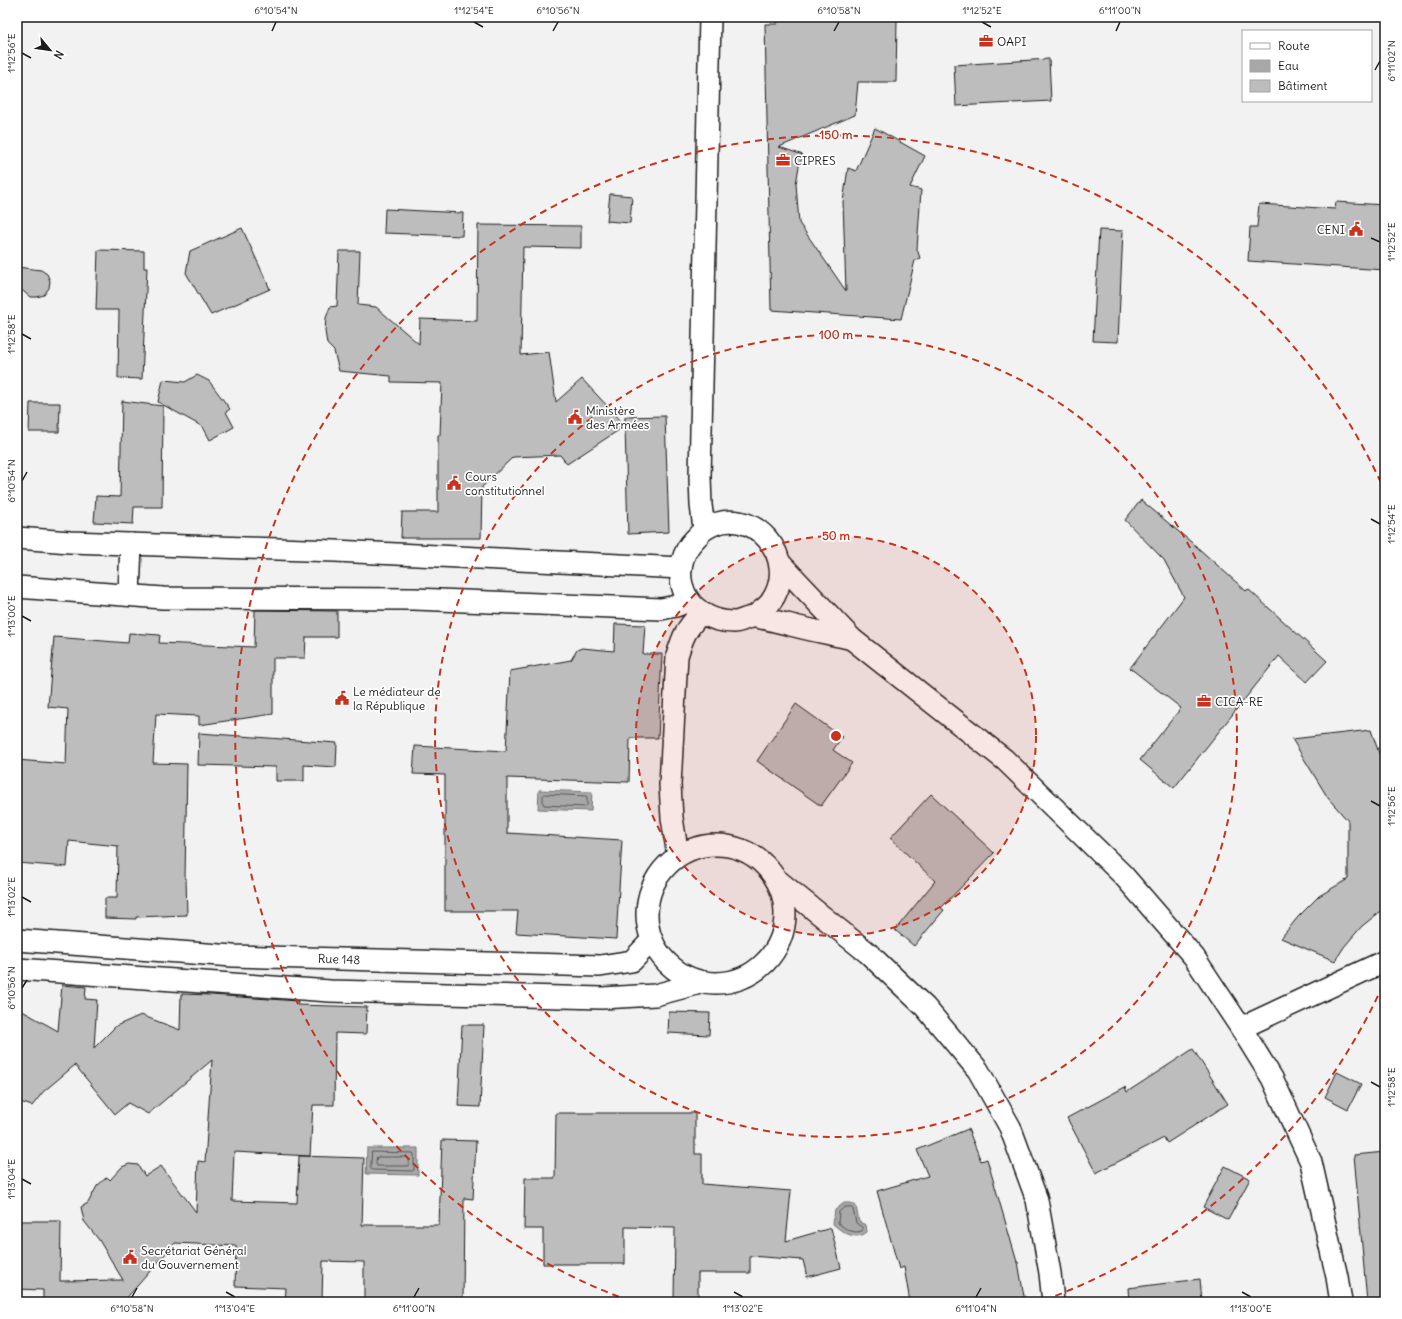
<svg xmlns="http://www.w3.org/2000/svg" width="1402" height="1319" font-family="Delius,sans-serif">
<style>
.water{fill:#a8a8a8;stroke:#707070}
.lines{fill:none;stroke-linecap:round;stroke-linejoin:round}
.shore{stroke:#545454;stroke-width:1}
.building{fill:#bdbdbd;stroke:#1c1c1c}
.street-casing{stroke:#1c1c1c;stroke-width:24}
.street{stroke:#fff;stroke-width:21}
.ticks{fill:none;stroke:#1c1c1c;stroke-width:1.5}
.ring{fill:none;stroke:#c8321e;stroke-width:2;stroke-dasharray:7 5}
.labels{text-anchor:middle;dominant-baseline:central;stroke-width:3.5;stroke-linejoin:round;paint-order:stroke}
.poi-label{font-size:12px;fill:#1c1c1c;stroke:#fff;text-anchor:start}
.street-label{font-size:12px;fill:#1c1c1c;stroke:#fff}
.centre{fill:#c8321e;stroke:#fff;stroke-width:2}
.ring-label{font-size:12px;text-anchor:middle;font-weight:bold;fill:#c8321e;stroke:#fff;stroke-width:3.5;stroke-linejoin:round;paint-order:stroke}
.neatline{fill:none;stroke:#1c1c1c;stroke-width:1.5}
.ticks-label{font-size:10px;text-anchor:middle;fill:#1c1c1c}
</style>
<rect width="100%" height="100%" fill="#f2f2f2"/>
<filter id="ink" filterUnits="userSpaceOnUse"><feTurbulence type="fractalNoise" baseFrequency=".025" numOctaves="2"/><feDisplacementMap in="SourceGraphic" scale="8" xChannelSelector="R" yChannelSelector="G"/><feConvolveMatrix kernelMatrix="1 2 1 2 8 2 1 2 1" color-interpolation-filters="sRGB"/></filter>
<g filter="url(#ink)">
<g class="water">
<path d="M17 408H22L20 429 17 431Z"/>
<path d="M539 790 592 792 591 811 538 809Z"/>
<path d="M367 1148H418V1175L366 1174Z"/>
<path d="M844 1203H851L856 1206 859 1222 866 1225 867 1232C856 1241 843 1233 833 1224L835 1210Z"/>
</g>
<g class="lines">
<g class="shore">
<path d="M545 794 586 796 587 797V805L585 807 544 805 543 803V796Z"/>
<path d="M372 1152 413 1153 414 1154V1170L412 1171 372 1170 371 1169Z"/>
<path d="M377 1157H407L409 1159V1165L407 1166H377L376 1164Z"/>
<path d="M845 1207H850L853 1209 856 1223 863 1228 862 1231C853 1234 845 1229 838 1223L839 1212Z"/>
</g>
</g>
<g class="building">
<path d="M777 17H897L896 82H858L855 115 779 147 803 155 799 166 796 184 799 223 846 291 843 202 848 168 856 171 875 128 925 156 910 187 921 190 917 249 920 258 915 260 901 319 771 310 765 24H777Z"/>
<path d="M1049 59 1051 101 956 106 954 65Z"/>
<path d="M610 194 632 196 630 223 607 221Z"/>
<path d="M1336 202 1385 205V270L1248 261 1250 227H1257L1259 204 1335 209Z"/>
<path d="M385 209 463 213 462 236 384 233Z"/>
<path d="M478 225 581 226V248L523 247 521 355 549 352 556 402 582 379 625 425V417L665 416 669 532 628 534 625 426 567 464 560 455 513 457 482 487 481 538H401L402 512H438V435H440L442 383 391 382V376L339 371 334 351 327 344 325 331 326 318 330 307 337 306 339 251H360L358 305 376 307 419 344 420 319 477 321Z"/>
<path d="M242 228 270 289 211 315 186 273 190 251Z"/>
<path d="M1099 230 1123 231 1118 342 1093 341Z"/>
<path d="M98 250 144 251V268H147L142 379 118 378 119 310H96Z"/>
<path d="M17 267 41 270 47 274 50 281 49 288 44 295 37 297H30L17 286Z"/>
<path d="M197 375 209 381 230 409 226 412 234 427 210 440 203 427 158 402 163 380 185 382Z"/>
<path d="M122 401 163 406 162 507H134L133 524 94 522 96 496 120 497Z"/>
<path d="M30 403H60L59 432H29Z"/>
<path d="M1141 500 1197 547 1246 591 1248 589 1327 661 1307 682 1279 656 1174 788 1140 760 1181 708 1130 668 1184 597 1164 560 1125 520Z"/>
<path d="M255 610 337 611V637H306L305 658H273V714L199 725V716L156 714 153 763 187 764 185 878H186L187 915 136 917V919L105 918V898H117L118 846 69 841 67 867 17 863V760L66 764 68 709 48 707 54 637 128 643 129 633 160 635 159 643 254 647Z"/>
<path d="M615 624 645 625 643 654H662L658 738H630L629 782 507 778V833L622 840 616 939 516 933 518 911H445V775L413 774 415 746 506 751 510 671 571 660 577 650 582 648 614 651Z"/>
<path d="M796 704 842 737 833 750 852 763 821 806 757 761Z"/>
<path d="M1371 730 1381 759 1385 767V908L1362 926 1344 947 1335 961 1281 938 1298 917 1319 896 1348 879V821L1328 798 1292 739Z"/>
<path d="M199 733 337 743 336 767 304 765V781H276V767L198 765Z"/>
<path d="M931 794 994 853 941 908 944 910 914 946 895 930 935 881 890 838Z"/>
<path d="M62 985 86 987 85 999 97 1000 94 1048 116 1026 141 1015 180 1030 181 994 211 995 298 1001 297 1005 367 1007 366 1034 335 1033 334 1105H313L310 1156 234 1152 232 1201 297 1203 299 1156 364 1158 362 1225H439L442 1140 476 1141 473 1199 464 1198 463 1302 364 1301V1262L323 1261 322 1302H285L286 1288 235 1286 236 1246 175 1243 123 1302H43V1290L17 1289V1221H61L60 1281 123 1280 99 1240 84 1221 81 1207 88 1203 97 1186 107 1177 110 1180 122 1167 129 1164 138 1165 145 1176 161 1166 196 1212 198 1161 205 1162 212 1060 148 1114 128 1103 115 1114 75 1065 43 1092 32 1106 17 1101V1008L58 1031Z"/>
<path d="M669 1012 710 1013 709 1035 668 1033Z"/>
<path d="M462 1025H484L480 1107 458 1106Z"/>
<path d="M1193 1049 1228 1104 1167 1143 1164 1138 1096 1173 1067 1118 1125 1087 1127 1092Z"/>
<path d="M1337 1072 1361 1084 1348 1109 1325 1097Z"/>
<path d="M556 1113H695V1154H702V1184L791 1191 786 1241 831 1228 841 1268 807 1277 803 1260 750 1256V1273H698V1302H674L675 1228 625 1227V1264H543V1229H524L525 1178H555Z"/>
<path d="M968 1129 981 1161 987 1159 1017 1262H1018L1025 1302H910L904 1267 899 1269 877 1191 928 1176 917 1150Z"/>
<path d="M1385 1152V1302H1367L1354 1155Z"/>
<path d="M1225 1166 1250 1179 1228 1220 1203 1207Z"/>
<path d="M1200 1279 1202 1302H1129L1128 1288Z"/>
</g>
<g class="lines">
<defs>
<g id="street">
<path d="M704 529 701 505 700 477 710 17"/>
<path d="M17 538 70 542 335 551 681 568"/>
<path d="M780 563 852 639 1005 760 1123 875 1194 957 1241 1028 1272 1078 1311 1162 1337 1277 1341 1302"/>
<path d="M17 587 163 598 414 599 661 609 676 606 689 601"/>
<path d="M129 595 131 544"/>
<path d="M754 617C759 612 766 608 770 603 803 559 751 500 705 529 701 532 697 537 694 540 683 551 678 570 682 585 688 609 711 622 734 622 741 622 748 616 755 617 765 618 777 622 787 624 809 630 831 634 852 639"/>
<circle cx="716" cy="914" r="69"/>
<path d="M678 856 672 818 670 785 677 656C683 636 686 629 701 613"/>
<path d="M776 879 868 953 925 1007 978 1070 1010 1127 1037 1200 1050 1273 1053 1302"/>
<path d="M17 940 233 956 600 966 632 961 652 940"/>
<path d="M17 969 330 991 602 998 655 995 704 982"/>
<path d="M1241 1028 1385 961"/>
</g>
</defs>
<use href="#street" class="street-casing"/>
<use href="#street" class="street"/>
</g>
</g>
<path class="ticks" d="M474 22 483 27M982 22 991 27M272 31 276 22M553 31 558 22M834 31 839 22M1116 31 1120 22M22 53 31 58M1375 70 1380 61M1371 238 1380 242M22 334 31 339M22 481 27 472M1371 519 1380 524M22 616 31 621M1371 801 1380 806M22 897 31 902M22 988 27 980M1371 1082 1380 1087M22 1179 31 1184M226 1292 235 1297M734 1292 743 1297M1242 1292 1251 1297M132 1297 137 1288M414 1297 419 1288M976 1297 981 1288"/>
<circle cx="836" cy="736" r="200" fill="#c8321e" fill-opacity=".12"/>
<g class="ring">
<circle cx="836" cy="736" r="200"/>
<circle cx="836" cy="736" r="401"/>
<path d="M1383 985A601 601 0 0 1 1042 1301M630 1301A601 601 0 1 1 1383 487"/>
</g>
<defs>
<symbol id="office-bare" viewBox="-9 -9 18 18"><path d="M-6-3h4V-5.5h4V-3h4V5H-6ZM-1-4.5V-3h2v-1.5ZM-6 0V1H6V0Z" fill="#c8321e" stroke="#fff" stroke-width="2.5" paint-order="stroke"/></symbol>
<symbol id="civic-bare" viewBox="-9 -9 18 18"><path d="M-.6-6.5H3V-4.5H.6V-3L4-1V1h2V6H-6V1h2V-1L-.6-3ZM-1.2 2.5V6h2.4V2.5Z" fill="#c8321e" stroke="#fff" stroke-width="2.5" paint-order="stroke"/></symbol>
</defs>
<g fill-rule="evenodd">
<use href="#office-bare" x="976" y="31" width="20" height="20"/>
<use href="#office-bare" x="773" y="150" width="20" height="20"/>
<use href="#civic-bare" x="1346" y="219" width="20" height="20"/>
<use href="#civic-bare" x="565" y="407" width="20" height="20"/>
<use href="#civic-bare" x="444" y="473" width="20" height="20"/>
<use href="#civic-bare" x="332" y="688" width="20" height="20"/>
<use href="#office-bare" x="1194" y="691" width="20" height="20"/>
<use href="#civic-bare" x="120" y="1247" width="20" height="20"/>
</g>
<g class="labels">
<g class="poi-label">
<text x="997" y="41">OAPI</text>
<text x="794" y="160">CIPRES</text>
<text x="1345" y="229" text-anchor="end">CENI</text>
<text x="586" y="410">Ministère<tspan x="586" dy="14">des Armées</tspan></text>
<text x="465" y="476">Cours<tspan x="465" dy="14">constitutionnel</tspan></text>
<text x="353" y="691">Le médiateur de<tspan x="353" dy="14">la République</tspan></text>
<text x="1215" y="701">CICA-RE</text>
<text x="141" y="1250">Secrétariat Général<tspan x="141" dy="14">du Gouvernement</tspan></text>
</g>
<g class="street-label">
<text transform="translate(339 959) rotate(2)">Rue 148</text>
</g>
</g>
<circle cx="836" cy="736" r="6" class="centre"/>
<g class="ring-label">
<text x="836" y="139">150 m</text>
<text x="836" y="339">100 m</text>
<text x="836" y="540">50 m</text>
</g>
<rect width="1402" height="1319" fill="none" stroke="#fff" stroke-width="44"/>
<rect x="1242" y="30" width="130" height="72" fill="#ffffff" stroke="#a4a4a4"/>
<rect x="1250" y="43" width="20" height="6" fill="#ffffff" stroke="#a4a4a4"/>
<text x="1278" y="50" font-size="12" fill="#1c1c1c">Route</text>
<rect x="1250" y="60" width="20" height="12" fill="#a8a8a8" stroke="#a4a4a4"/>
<text x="1278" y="70" font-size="12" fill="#1c1c1c">Eau</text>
<rect x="1250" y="80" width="20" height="12" fill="#bdbdbd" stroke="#a4a4a4"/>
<text x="1278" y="90" font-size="12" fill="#1c1c1c">Bâtiment</text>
<g transform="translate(50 50) rotate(119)" stroke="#ffffff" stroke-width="3" paint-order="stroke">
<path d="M0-3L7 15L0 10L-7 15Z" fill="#1c1c1c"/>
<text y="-6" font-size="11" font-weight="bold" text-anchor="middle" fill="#1c1c1c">N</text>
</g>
<rect x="22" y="22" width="1358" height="1275" class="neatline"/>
<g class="ticks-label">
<text x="276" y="14">6°10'54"N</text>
<text x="474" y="14">1°12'54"E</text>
<text x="558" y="14">6°10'56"N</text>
<text x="839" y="14">6°10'58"N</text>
<text x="982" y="14">1°12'52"E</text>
<text x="1120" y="14">6°11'00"N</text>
<text transform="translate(11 53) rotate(-90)" y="4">1°12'56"E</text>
<text transform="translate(1391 61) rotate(-90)" y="4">6°11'02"N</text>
<text transform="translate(1391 242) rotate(-90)" y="4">1°12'52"E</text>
<text transform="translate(11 334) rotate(-90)" y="4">1°12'58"E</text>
<text transform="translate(11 481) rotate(-90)" y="4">6°10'54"N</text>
<text transform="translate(1391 524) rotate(-90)" y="4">1°12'54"E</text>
<text transform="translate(11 616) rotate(-90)" y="4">1°13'00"E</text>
<text transform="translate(1391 806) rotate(-90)" y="4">1°12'56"E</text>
<text transform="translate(11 897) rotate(-90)" y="4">1°13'02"E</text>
<text transform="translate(11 988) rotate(-90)" y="4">6°10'56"N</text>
<text transform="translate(1391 1087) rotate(-90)" y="4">1°12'58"E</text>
<text transform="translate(11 1179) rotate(-90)" y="4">1°13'04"E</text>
<text x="132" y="1312">6°10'58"N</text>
<text x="235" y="1312">1°13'04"E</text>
<text x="414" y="1312">6°11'00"N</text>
<text x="743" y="1312">1°13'02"E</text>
<text x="976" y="1312">6°11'04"N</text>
<text x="1251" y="1312">1°13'00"E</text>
</g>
</svg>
